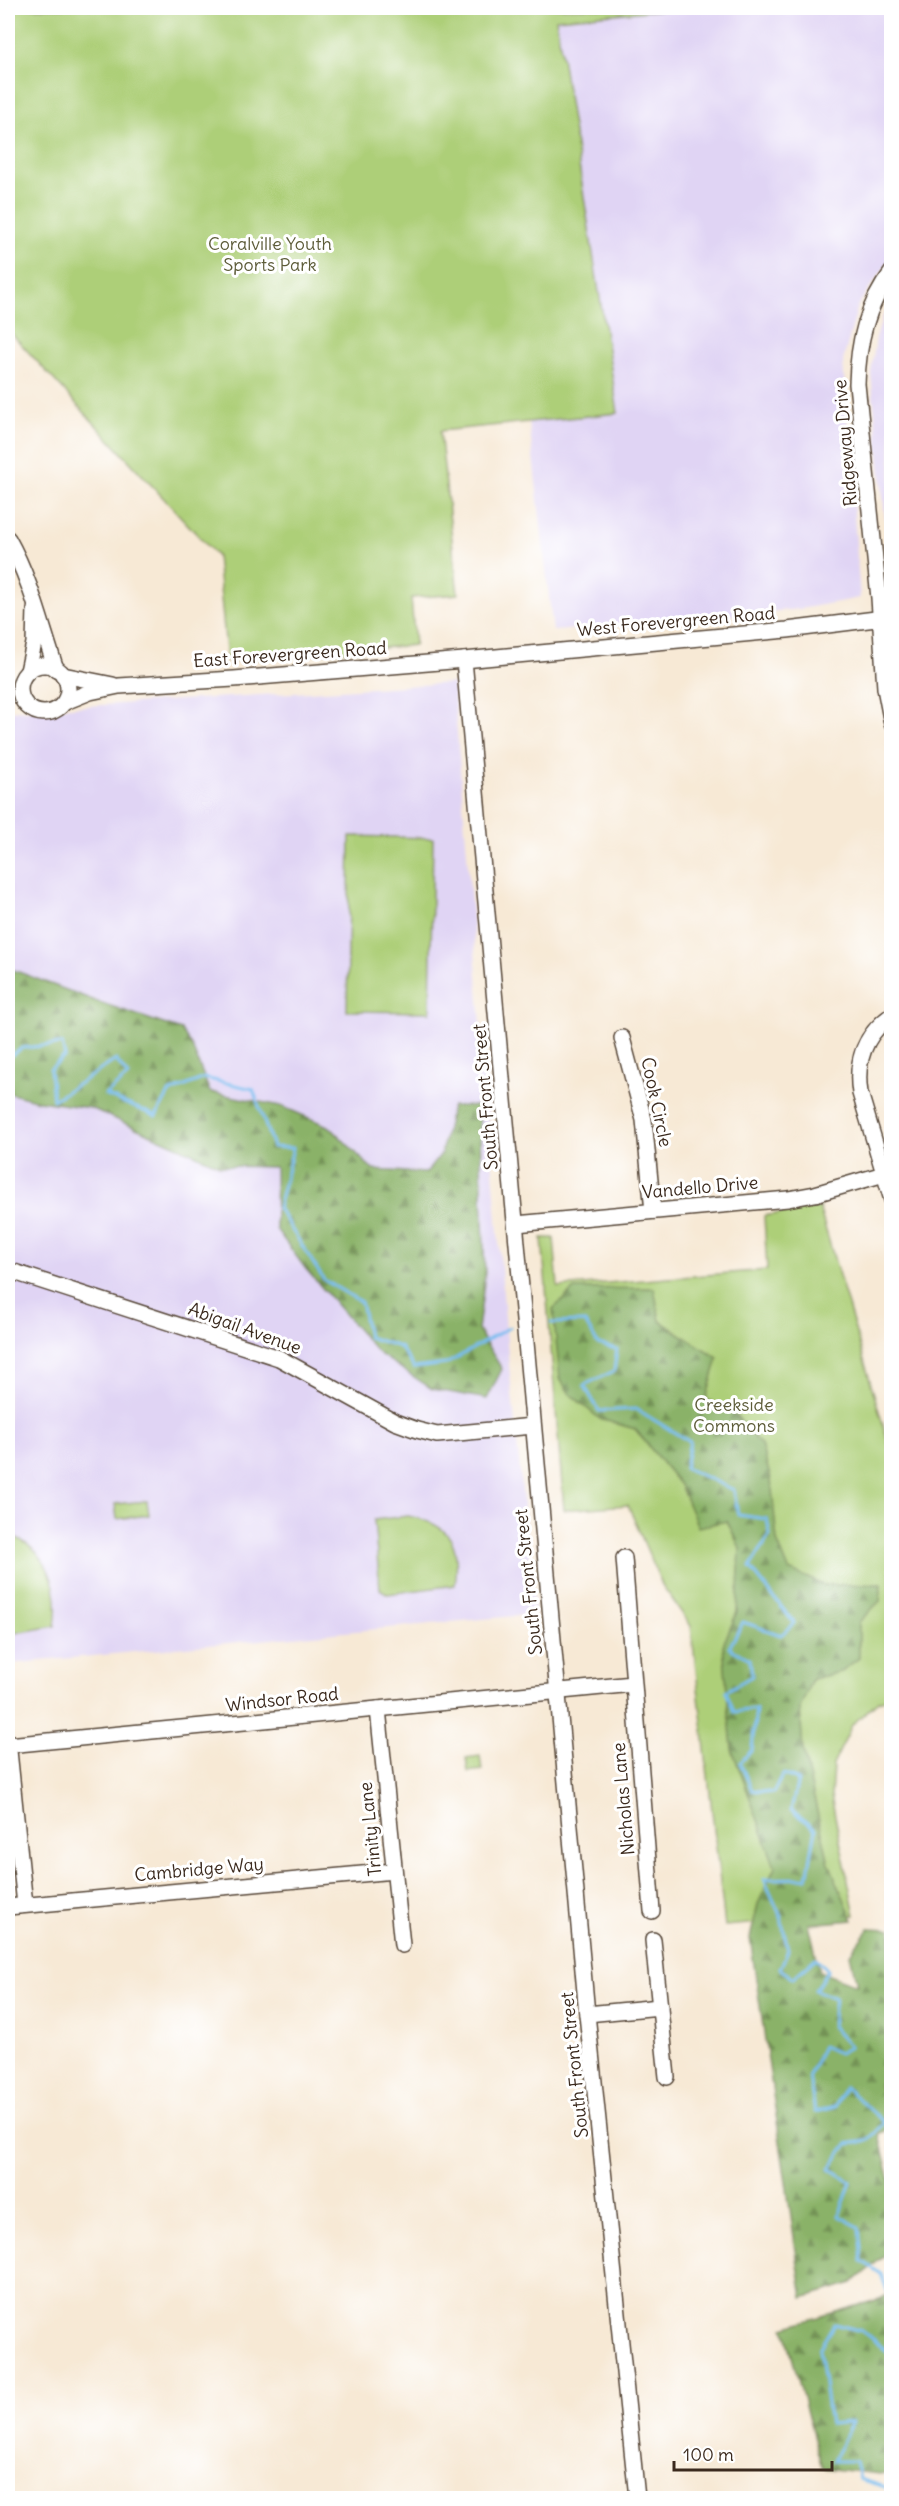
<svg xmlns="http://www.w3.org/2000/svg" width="899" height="2506" font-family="Delius,sans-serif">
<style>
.built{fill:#e0d4f4}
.green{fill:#adcf78;stroke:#747c4b;stroke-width:1.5}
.forest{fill:url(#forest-firs);stroke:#626e43;stroke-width:1.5}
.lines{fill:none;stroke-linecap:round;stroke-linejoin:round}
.stream{stroke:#78bdef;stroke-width:3}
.minor-casing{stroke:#574739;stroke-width:18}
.minor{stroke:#fff;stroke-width:15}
.labels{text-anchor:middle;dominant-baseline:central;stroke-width:6;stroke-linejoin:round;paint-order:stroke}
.park-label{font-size:18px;fill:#5d5c39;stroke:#fff}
.street-label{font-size:18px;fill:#3b2a1e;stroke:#fff}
</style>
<defs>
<pattern id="forest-firs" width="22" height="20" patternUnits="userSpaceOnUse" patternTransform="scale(1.5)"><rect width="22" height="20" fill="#8ab268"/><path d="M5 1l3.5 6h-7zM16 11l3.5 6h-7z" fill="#729155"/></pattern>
</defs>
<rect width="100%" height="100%" fill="#fff"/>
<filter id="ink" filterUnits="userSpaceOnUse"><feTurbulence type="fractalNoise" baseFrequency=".0167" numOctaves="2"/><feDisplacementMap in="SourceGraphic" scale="12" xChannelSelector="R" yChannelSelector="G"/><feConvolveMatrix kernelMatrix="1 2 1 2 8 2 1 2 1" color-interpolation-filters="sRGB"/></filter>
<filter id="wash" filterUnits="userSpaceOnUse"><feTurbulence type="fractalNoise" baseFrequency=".008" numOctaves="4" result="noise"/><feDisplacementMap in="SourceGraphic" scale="24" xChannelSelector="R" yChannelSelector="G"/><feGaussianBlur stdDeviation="1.35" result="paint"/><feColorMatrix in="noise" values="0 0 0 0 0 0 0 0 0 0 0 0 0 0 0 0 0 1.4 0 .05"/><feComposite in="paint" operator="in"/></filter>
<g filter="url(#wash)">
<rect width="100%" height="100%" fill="#f7e9d5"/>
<g class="built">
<path d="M682 8H891V258L858 305 843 361 860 598 800 609 553 631 529 422 617 412 556 19Z"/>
<path d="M891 301V546L885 517 871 373 876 338 883 316Z"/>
<path d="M453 683 509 1366 535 1614 8 1664V711Z"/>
</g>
<g class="green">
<path d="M8 8H682L556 19 618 413 440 431 458 594 411 598 415 645 227 661 217 556 8 330Z"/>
<path d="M350 836 433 838 430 1012 347 1011Z"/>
<path d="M819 1207 891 1452V1697L878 1701 852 1725 833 1765 831 1796 855 1915 725 1926 691 1626 662 1585 628 1505 564 1510 542 1238H554L558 1287 767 1270 764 1216Z"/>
<path d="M147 1501 149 1515 117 1519 115 1504Z"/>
<path d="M408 1516C451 1524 461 1544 455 1585L388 1594 380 1589 374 1520Z"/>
<path d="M8 1534C47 1549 61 1586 55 1626L8 1634Z"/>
<path d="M480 1756 482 1770 468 1772 466 1758Z"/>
</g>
<g class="forest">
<path d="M8 968 93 1000 181 1030 192 1047 210 1092 281 1106 330 1127 373 1170 426 1173 441 1154 452 1106H479L485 1275 478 1330 502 1369 487 1399 432 1389 378 1353 305 1268 276 1229 275 1167 221 1166 91 1108 39 1101 8 1093Z"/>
<path d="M654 1288 660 1321 718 1358 706 1399 735 1414 761 1445 771 1479 777 1541 789 1570 824 1585 881 1584 880 1601 859 1622V1658L840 1672 812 1679 800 1708 803 1750 829 1863 853 1920 809 1924 820 1972 857 1985 850 1954 869 1928 891 1929V2078L879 2084 891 2121V2128L879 2134 891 2185V2250L852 2283 803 2298 750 1938 758 1904 775 1867 732 1749 723 1645 737 1612 740 1548 727 1521 698 1527 680 1485 635 1429 600 1419 570 1394 560 1379 553 1309 574 1289Z"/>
<path d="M891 2293V2475L822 2468 784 2327 880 2299Z"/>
</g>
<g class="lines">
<g class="stream">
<path d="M8 1057 22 1048 62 1044 65 1056 50 1069 53 1100 116 1060 128 1076 105 1095 156 1116 169 1093 204 1078 253 1089 273 1147 293 1148 278 1208 324 1280 361 1302 368 1337 400 1347 414 1368 446 1364 510 1327"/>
<path d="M551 1323 585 1322 598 1344 617 1349 614 1371 584 1385 599 1411 636 1409 690 1442 685 1468 734 1490 738 1515 767 1519 770 1535 750 1567 794 1623 781 1635 743 1622 729 1648 750 1659 752 1676 726 1691 734 1712 756 1709 752 1750 740 1763 752 1790 773 1793 783 1774 798 1780 791 1810 816 1829 807 1878 764 1879 781 1917 788 1950 780 1969 793 1978 816 1958 828 1970 815 1990 835 1998 832 2026 850 2047 839 2053 823 2046 809 2076 815 2112 835 2107 845 2087 885 2123 867 2141 847 2144 830 2168 851 2182 839 2216 859 2227 862 2261 881 2274 892 2303"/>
<path d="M892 2355 862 2331 834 2324 819 2349 830 2424 852 2422 833 2461H855L859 2479 892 2489"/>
<path d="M885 2498 892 2491"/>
</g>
</g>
</g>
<g filter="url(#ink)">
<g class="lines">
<defs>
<g id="minor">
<path d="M892 272C866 306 858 343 857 384L879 598 885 688 892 724"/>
<path d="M8 539C31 580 41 625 56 669"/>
<path d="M464 660 587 2014 637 2498"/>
<circle cx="44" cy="689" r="24"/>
<path d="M28 671 34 643 35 609"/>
<path d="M63 675 113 685"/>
<path d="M65 702 90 692 119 686 234 679 464 660 787 630 892 617"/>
<path d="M892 1015C865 1034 855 1061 860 1093L892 1200"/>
<path d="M622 1038 644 1120 653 1211"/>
<path d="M516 1224 788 1199 815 1194 884 1174"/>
<path d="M8 1270 279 1358 395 1422 417 1430 437 1435 533 1426"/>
<path d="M624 1558 652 1911"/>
<path d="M378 1709 402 1945"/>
<path d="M8 1741 25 1905"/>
<path d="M8 1745 633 1684"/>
<path d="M8 1907 394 1871"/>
<path d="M653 1940 667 2077"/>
<path d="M587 2014 660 2007"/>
</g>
</defs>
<use href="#minor" class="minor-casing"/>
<use href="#minor" class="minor"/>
</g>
</g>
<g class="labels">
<g class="park-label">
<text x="270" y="243">Coralville Youth<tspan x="270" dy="21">Sports Park</tspan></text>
<text x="734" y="1404">Creekside<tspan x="734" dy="21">Commons</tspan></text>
</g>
<g class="street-label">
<text transform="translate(845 443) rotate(-95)">Ridgeway Drive</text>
<text transform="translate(676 621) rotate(-5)">West Forevergreen Road</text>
<text transform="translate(290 654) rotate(-4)">East Forevergreen Road</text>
<text transform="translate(485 1097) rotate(-95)">South Front Street</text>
<text transform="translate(657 1102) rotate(78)">Cook Circle</text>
<text transform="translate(700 1187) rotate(-5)">Vandello Drive</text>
<text transform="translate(245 1328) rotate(20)">Abigail Avenue</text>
<text transform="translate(528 1582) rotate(-96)">South Front Street</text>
<text transform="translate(282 1699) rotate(-6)">Windsor Road</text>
<text transform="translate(623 1799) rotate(-95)">Nicholas Lane</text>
<text transform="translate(370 1829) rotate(-96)">Trinity Lane</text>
<text transform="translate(199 1869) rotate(-5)">Cambridge Way</text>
<text transform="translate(574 2065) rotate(-96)">South Front Street</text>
</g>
</g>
<rect width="899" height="2506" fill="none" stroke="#fff" stroke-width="30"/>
<path d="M674 2461v9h158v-9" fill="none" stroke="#3b2a1e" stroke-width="3"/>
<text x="683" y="2461" font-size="18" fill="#3b2a1e" stroke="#ffffff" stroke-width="4.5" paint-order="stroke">100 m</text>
</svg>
